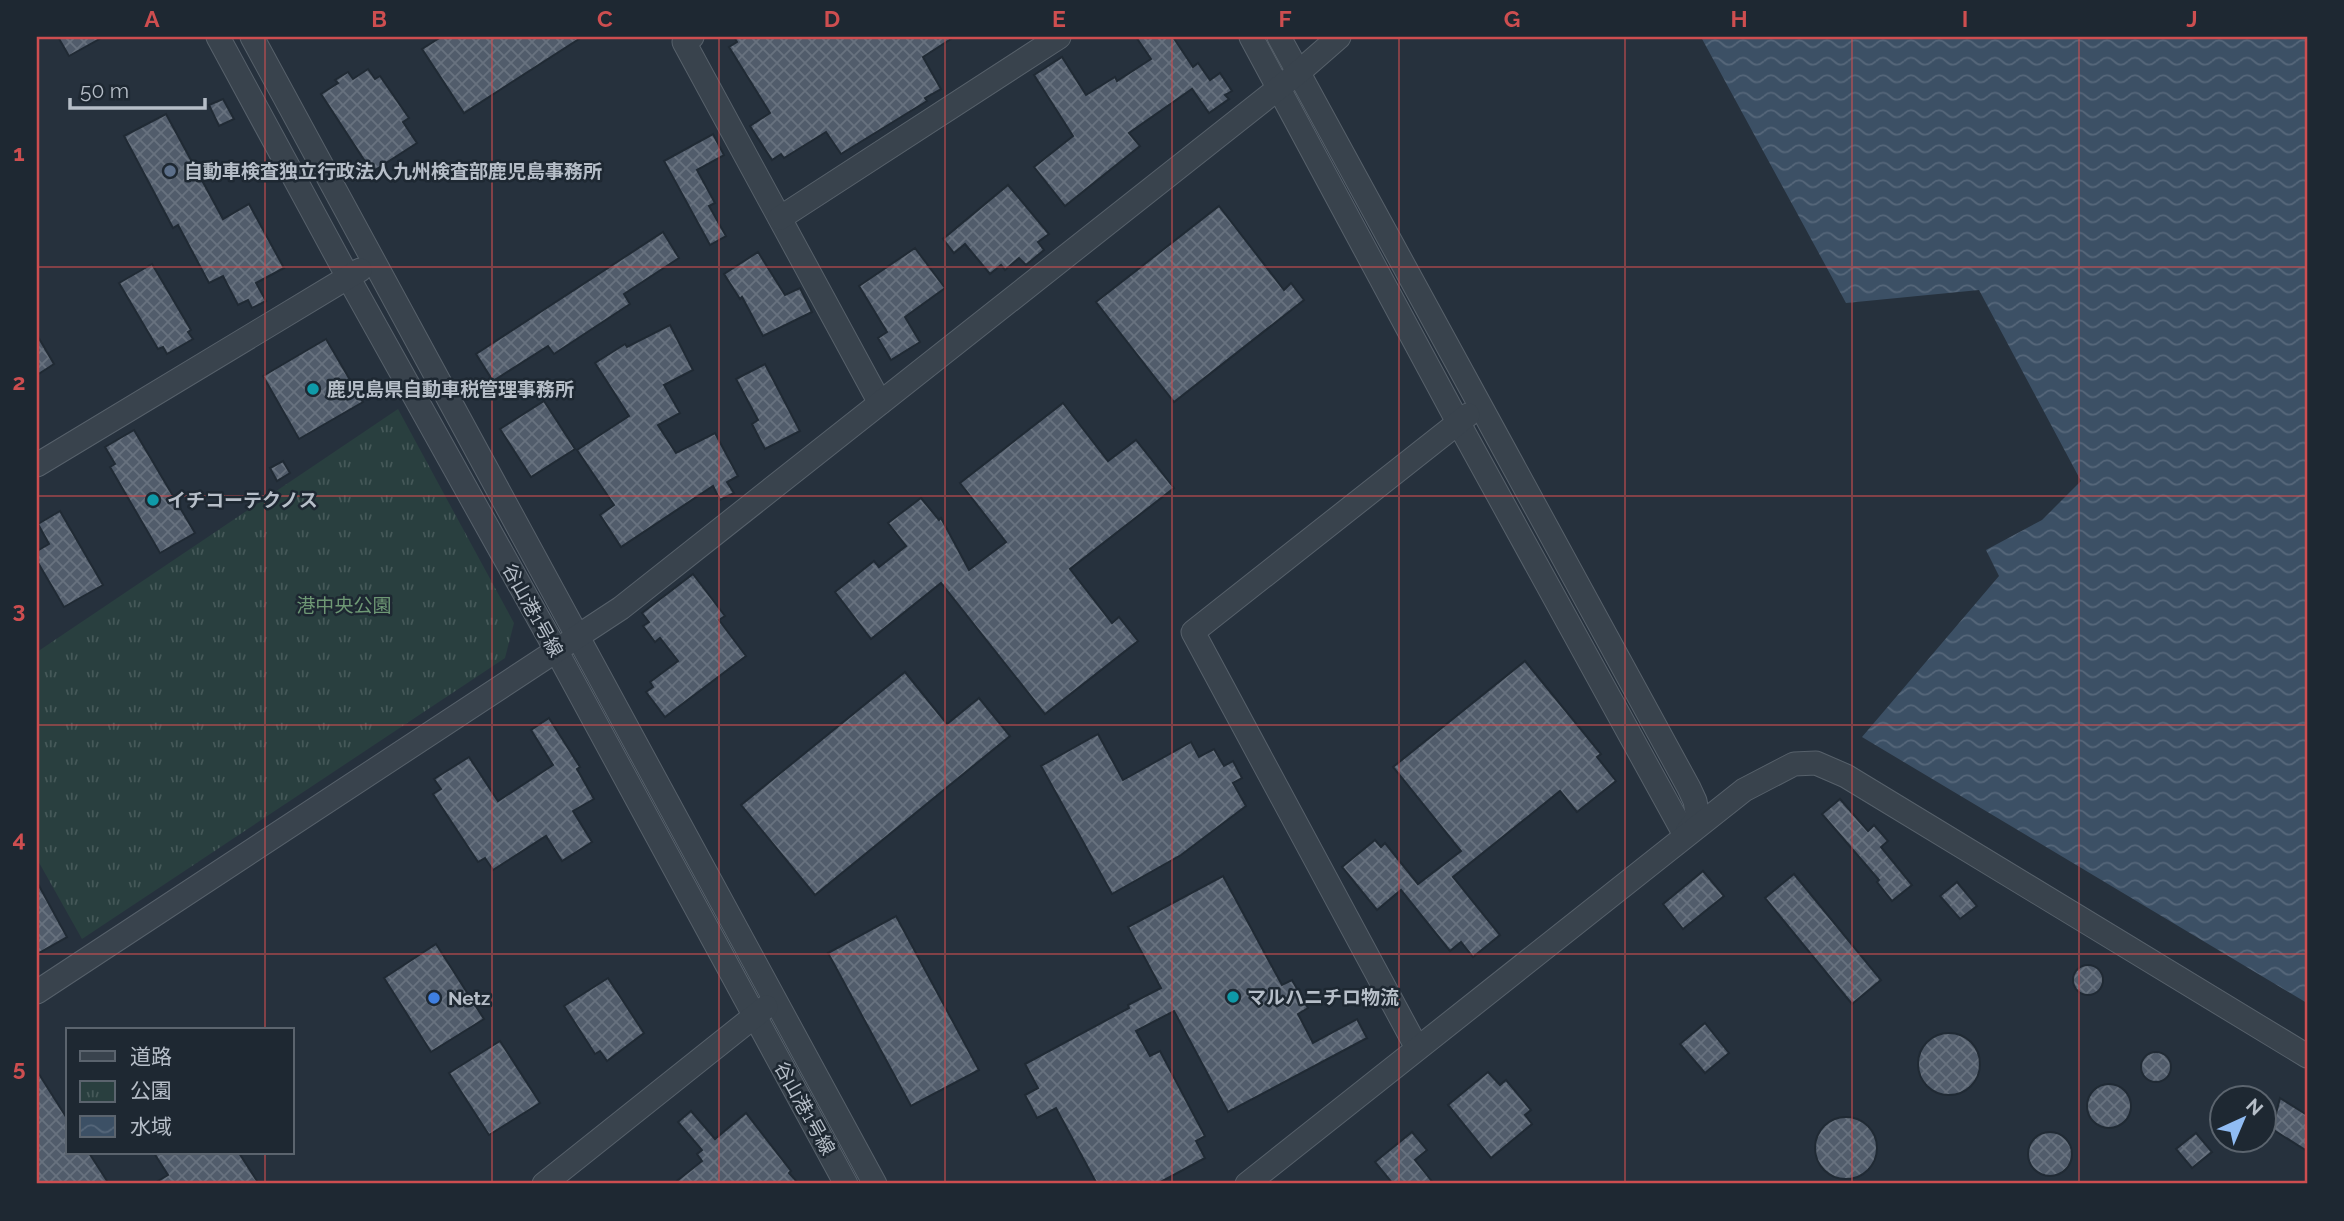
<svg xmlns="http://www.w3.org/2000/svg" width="2344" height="1221" font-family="Raleway,'Noto Sans JP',sans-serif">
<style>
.park{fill:url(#park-tufts)}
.water{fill:url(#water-waves)}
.building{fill:url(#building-cross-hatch);stroke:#202a34;stroke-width:2}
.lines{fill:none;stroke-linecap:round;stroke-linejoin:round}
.minor-casing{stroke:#57616b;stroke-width:25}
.minor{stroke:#39434d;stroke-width:23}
.grid{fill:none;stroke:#ce4e50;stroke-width:2;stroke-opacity:0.55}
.service-dot{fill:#5c6f8a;stroke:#1e2832;stroke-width:2.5}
.culture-dot{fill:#0f9aa8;stroke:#1e2832;stroke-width:2.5}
.shop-dot{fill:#3f7fe0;stroke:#1e2832;stroke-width:2.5}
.labels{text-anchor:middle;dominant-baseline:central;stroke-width:5;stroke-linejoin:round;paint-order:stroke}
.poi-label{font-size:19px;font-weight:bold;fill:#b6bec8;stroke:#1e2832;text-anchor:start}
.park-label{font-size:19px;fill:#6e9875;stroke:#1e2832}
.street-label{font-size:19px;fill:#b6bec8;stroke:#1e2832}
.neatline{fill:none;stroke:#ce4e50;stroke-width:2.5}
.grid-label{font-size:23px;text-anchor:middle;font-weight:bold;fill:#ce4e50}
</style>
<defs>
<pattern id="park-tufts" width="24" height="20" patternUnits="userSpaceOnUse" patternTransform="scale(1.75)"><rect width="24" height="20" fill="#293f3f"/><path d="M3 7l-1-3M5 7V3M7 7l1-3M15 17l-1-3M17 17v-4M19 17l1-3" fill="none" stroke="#465959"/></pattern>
<pattern id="water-waves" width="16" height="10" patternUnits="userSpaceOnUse" patternTransform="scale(1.75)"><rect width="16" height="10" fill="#3c5065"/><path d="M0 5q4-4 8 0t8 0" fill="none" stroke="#56677a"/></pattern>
<pattern id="building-cross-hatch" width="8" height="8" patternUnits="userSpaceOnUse" patternTransform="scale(1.75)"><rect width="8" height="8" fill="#515c6b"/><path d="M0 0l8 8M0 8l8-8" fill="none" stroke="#68727f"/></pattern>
</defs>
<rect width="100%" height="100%" fill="#26313d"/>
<path class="park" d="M398 409 514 623 505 658 82 939 37 859V652Z"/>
<path class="water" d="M1701 37H2307V1003L1862 737 1999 576 1986 550 2042 520 2081 481 1979 290 1846 303Z"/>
<g class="building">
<path d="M58 37H103L69 56Z"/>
<path d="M441 37H582L464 113 422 49Z"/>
<path d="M734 37H954L923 57 941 89 925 98 927 101 841 154 826 132 784 158 781 154 772 160 750 126 770 113 729 47 737 42Z"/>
<path d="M1136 37H1173L1193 67 1198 63 1210 80 1220 73 1232 91 1225 95 1229 99 1209 113 1192 89 1129 133 1140 146 1065 206 1034 167 1073 136 1034 75 1062 57 1086 95 1115 77 1117 81 1151 59Z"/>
<path d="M368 69 375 79 380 76 409 118 403 122 417 143 372 172 321 94 338 83 335 80 348 72 353 79Z"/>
<path d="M223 99 234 119 219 126 209 105Z"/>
<path d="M166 114 223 219 249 204 284 268 256 283 266 301 252 308 248 300 238 305 223 276 209 283 178 225 173 228 124 136Z"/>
<path d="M713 134 724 155 697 170 715 203 709 206 726 236 710 245 664 161Z"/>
<path d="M1008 185 1049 234 1038 242 1044 250 1026 265 1019 258 1005 270 1001 265 990 274 965 244 954 253 943 239Z"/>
<path d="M1219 206 1284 290 1291 283 1304 300 1174 402 1096 302Z"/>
<path d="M663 232 679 258 624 294 630 304 554 354 548 346 493 381 476 354Z"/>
<path d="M915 248 945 288 905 317 920 342 891 360 878 338 887 332 859 286Z"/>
<path d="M758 252 785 295 800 288 812 312 763 336 742 297 740 299 724 274Z"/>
<path d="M152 264 191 330 188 332 193 339 167 354 163 347 158 349 119 283Z"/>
<path d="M670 325 693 370 664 385 680 413 658 425 676 453 715 433 738 476 727 482 734 493 720 500 713 486 621 547 600 515 614 505 577 450 629 416 595 363 625 344 627 347Z"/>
<path d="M37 335 54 364 37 375Z"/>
<path d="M326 339 363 402 299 439 263 376Z"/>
<path d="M765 364 800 431 765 449 752 424 758 420 736 379Z"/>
<path d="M544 401 575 449 531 477 500 429Z"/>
<path d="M1063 403 1108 461 1136 440 1174 488 1070 569 1112 623 1119 617 1138 641 1045 714 941 583 871 639 835 592 874 561 879 567 906 546 888 523 921 498 939 520 941 518 969 570 1006 542 960 483Z"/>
<path d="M134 430 195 533 160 553 110 467 115 464 105 447Z"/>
<path d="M283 461 290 473 277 481 270 468Z"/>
<path d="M60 511 103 585 64 607 37 561V551L49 544 38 524Z"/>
<path d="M693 574 725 616 719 620 746 656 665 717 646 692 653 687 650 682 678 661 660 638 655 642 643 626 649 622 642 613Z"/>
<path d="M1525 661 1601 754 1597 757 1616 781 1577 812 1560 791 1453 877 1500 935 1473 957 1461 942 1450 951 1401 890 1377 910 1342 867 1375 840 1381 847 1385 843 1418 884 1461 851 1393 767Z"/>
<path d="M905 672 947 724 979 698 1010 736 815 895 741 805Z"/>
<path d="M549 718 580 767 577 769 594 799 573 811 592 842 562 861 546 836 493 870 485 858 478 862 433 794 441 789 434 779 469 757 498 801 553 765 531 730Z"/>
<path d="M1098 734 1123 780 1191 742 1199 757 1214 749 1224 766 1233 761 1242 778 1233 783 1246 806 1181 855 1112 894 1041 766Z"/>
<path d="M1840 799 1868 831 1874 825 1888 841 1881 847 1912 885 1892 901 1877 882 1879 880 1822 814Z"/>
<path d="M1703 871 1724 896 1683 929 1663 904Z"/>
<path d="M1794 874 1881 980 1852 1004 1765 898Z"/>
<path d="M1223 876 1282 985 1292 980 1308 1008 1298 1014 1313 1043 1357 1019 1367 1038 1228 1112 1174 1011 1136 1031 1150 1056 1160 1051 1205 1136 1196 1141 1205 1158 1157 1184H1097L1056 1108 1037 1118 1025 1095 1038 1088 1025 1064 1129 1008 1128 1005 1161 988 1128 927Z"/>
<path d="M37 882 67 937 37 954Z"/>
<path d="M1957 882 1977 906 1960 919 1940 896Z"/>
<path d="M896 916 979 1070 911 1106 828 953Z"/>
<path d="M436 944 484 1019 431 1052 384 978Z"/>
<circle cx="2088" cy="980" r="15"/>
<path d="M608 978 644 1033 607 1061 600 1051 595 1054 564 1006Z"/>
<path d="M1705 1023 1729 1053 1705 1073 1680 1044Z"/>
<circle cx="1949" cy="1064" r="31"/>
<path d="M500 1041 540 1103 489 1135 449 1073Z"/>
<circle cx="2156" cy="1067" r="15"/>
<path d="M37 1071 68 1120V1153H89L109 1184H37Z"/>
<path d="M1488 1072 1500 1085 1506 1080 1531 1110 1525 1115 1532 1124 1491 1158 1448 1105Z"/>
<circle cx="2109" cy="1106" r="22"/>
<path d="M2280 1098 2307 1115V1151L2272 1129Z"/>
<path d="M691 1111 715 1139 746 1113 791 1171 789 1173 799 1184H673L702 1161 697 1154 702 1150 678 1122Z"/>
<circle cx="1846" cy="1148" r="31"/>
<path d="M1412 1132 1427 1150 1415 1160 1434 1184H1393L1375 1162Z"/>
<circle cx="2050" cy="1154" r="22"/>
<path d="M2196 1133 2212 1152 2192 1168 2176 1149Z"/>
<path d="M154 1153H239L259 1184H153L168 1175Z"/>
</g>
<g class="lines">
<defs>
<g id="minor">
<path d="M218 37 348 277 556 650 846 1184"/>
<path d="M252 37 875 1184"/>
<path d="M692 37 684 42 880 403"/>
<path d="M1251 37 1458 422 1685 835"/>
<path d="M1279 37 1689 788 1695 801 1698 818 1687 832"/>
<path d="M780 218 1059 37"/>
<path d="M37 465 360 270"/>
<path d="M37 992 621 608 1299 72 1339 37"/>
<path d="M1417 1048 1193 632 1468 415"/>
<path d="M544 1184 766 1007"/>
<path d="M1247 1184 1744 790 1794 764 1816 763 1846 776 2307 1056"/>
</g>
</defs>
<use href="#minor" class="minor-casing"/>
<use href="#minor" class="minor"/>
</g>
<path class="grid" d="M265 37V1030M492 37V1184M719 37V1184M945 37V1184M1172 37V1184M1399 37V1184M1625 37V1184M1852 37V1184M2079 37V1184M37 267H2307M37 496H2307M37 725H2307M37 954H2307M265 1153V1184"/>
<circle class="service-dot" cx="170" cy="171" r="7"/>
<g class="culture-dot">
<circle cx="313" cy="389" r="7"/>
<circle cx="153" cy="500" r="7"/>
<circle cx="1233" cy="997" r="7"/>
</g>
<circle class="shop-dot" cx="434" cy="998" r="7"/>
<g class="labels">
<g class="poi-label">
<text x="184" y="171">自動車検査独立行政法人九州検査部鹿児島事務所</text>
<text x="327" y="389">鹿児島県自動車税管理事務所</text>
<text x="167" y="500">イチコーテクノス</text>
<text x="1247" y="997">マルハニチロ物流</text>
<text x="448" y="998">Netz</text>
</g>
<g class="park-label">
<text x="344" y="605">港中央公園</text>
</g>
<g class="street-label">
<text transform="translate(533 610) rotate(61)">谷山港1号線</text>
<text transform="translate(805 1108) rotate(61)">谷山港1号線</text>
</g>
</g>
<rect width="2344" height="1221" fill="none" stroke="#1e2832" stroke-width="77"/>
<rect x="66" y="1028" width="228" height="126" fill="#1e2832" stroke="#5b646e" stroke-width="2"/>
<rect x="80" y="1051" width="35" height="10" fill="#39434d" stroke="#5b646e" stroke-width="2"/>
<text x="130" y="1064" font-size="21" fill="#b6bec8">道路</text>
<rect x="80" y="1081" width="35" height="21" fill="url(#park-tufts)" stroke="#5b646e" stroke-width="2"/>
<text x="130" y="1098" font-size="21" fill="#b6bec8">公園</text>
<rect x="80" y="1116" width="35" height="21" fill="url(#water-waves)" stroke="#5b646e" stroke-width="2"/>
<text x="130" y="1134" font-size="21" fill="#b6bec8">水域</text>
<g transform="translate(2243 1119) rotate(44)"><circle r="33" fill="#1e2832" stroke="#5b646e" stroke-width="2"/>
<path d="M0-5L12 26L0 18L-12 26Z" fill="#90bcf3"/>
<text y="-10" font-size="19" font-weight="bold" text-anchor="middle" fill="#b6bec8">N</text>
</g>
<path d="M70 98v10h135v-10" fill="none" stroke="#b6bec8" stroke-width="3.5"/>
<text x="80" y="98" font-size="21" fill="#b6bec8" stroke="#1e2832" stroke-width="5" paint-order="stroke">50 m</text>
<rect x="38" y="38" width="2268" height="1144" class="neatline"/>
<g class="grid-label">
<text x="152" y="27">A</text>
<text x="379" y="27">B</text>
<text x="605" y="27">C</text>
<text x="832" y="27">D</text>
<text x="1059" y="27">E</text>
<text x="1285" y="27">F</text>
<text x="1512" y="27">G</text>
<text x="1739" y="27">H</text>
<text x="1965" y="27">I</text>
<text x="2192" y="27">J</text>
<text x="19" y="161">1</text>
<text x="19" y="390">2</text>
<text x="19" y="618">3</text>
<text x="19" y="847">4</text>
<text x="19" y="1076">5</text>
</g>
</svg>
